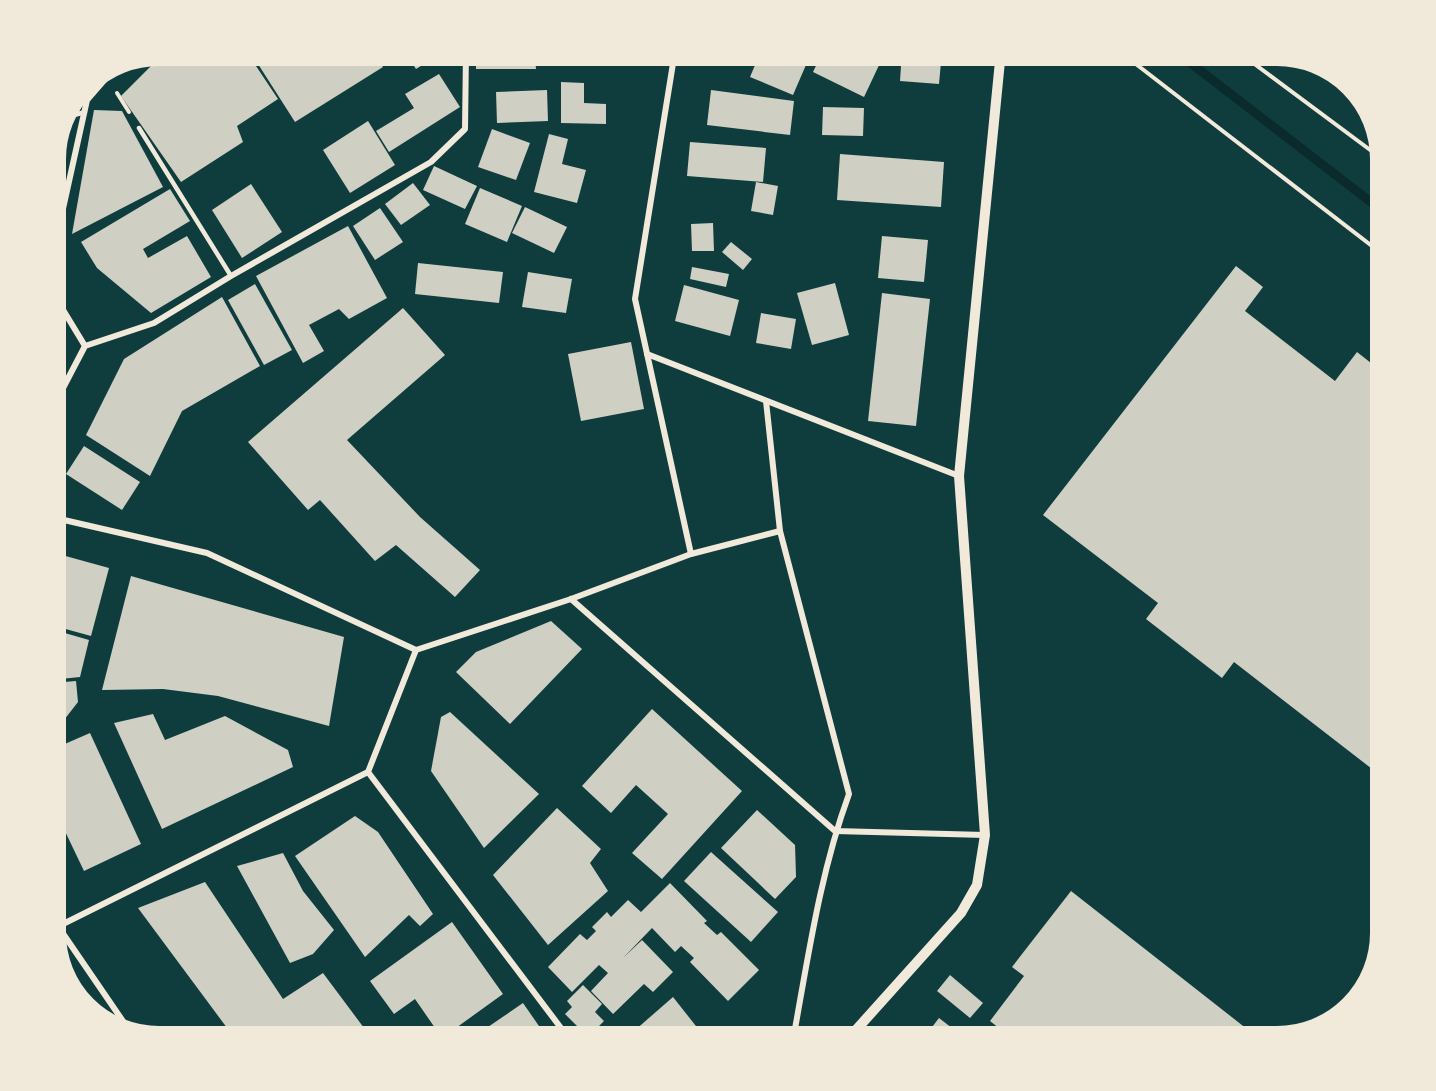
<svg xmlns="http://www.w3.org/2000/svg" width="1436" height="1091" font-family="Poppins,sans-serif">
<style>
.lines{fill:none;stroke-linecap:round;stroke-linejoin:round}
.stream{stroke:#0a2a2b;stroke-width:9}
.building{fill:#cfcfc3}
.path{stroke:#f1e9da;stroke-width:4}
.service{stroke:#f1e9da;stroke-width:4.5}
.minor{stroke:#f1e9da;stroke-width:6}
.tertiary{stroke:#f1e9da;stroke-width:10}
.rim{fill:none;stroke:#f1e9da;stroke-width:8}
</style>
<rect width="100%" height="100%" fill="#0f3d3e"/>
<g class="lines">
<path class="stream" d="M1175 51 1385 213"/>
</g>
<g class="building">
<path d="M193 51H205L213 63 232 51H246L278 99 237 126 243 142 181 182 121 96 157 60Z"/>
<path d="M279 51H373L383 67 295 122 258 64Z"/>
<path d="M404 51H445L416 69Z"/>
<path d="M476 51H600L599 63 535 58 536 69H476Z"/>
<path d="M761 51H812L793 95 750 77Z"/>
<path d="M823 51H860L881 61 864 97 813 72Z"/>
<path d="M902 51H942L939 84 900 81Z"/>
<path d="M439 74 460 107 389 152 376 131 414 108 405 94Z"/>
<path d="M561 82 584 83V103L606 104V124L561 123Z"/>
<path d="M547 90 548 121 497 123 496 92Z"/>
<path d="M711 90 794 101 790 135 707 125Z"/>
<path d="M823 107 864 108 863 136 822 135Z"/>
<path d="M94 110 122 111 163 187 72 234Z"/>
<path d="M368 121 395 165 350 193 323 150Z"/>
<path d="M62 129 52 175H51V151L57 131Z"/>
<path d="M492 129 530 143 516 180 478 167Z"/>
<path d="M549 134 568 139 562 164 586 170 577 203 534 192Z"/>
<path d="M690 142 766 148 763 182 687 176Z"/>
<path d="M840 154 944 162 941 207 837 200Z"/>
<path d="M434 166 477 186 465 209 423 190Z"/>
<path d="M756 182 778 186 773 215 751 211Z"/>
<path d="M413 183 430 205 401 225 385 204Z"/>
<path d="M251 184 282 232 242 258 212 210Z"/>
<path d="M480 188 522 206 507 242 465 224Z"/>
<path d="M170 189 190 221 143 249 148 258 187 236 211 277 151 313 97 268 81 242Z"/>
<path d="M525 207 567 227 554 253 512 233Z"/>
<path d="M380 208 403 242 375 260 353 226Z"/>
<path d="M713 223 714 251H692L691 224Z"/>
<path d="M348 226 387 298 349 319 339 309 309 325 324 351 303 363 256 276Z"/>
<path d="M882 236 928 240 924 282 878 278Z"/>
<path d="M731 242 752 259 743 270 722 252Z"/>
<path d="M418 263 503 272 499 303 415 294Z"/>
<path d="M1236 266 1263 287 1245 311 1335 381 1357 352 1385 374V779L1234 662 1222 678 1146 619 1158 603 1043 515Z"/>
<path d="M692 267 729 274 726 287 690 279Z"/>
<path d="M528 272 572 279 566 313 522 307Z"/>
<path d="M835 283 849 335 812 345 797 293Z"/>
<path d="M255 284 292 350 264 365 228 300Z"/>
<path d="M684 285 739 300 730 336 675 321Z"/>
<path d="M882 293 930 299 916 426 868 421Z"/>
<path d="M222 297 260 366 182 411 150 476 86 435 124 359Z"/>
<path d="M403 308 445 355 347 440 420 517 480 570 455 597 396 545 375 561 320 500 308 510 248 442Z"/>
<path d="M761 313 796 319 791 349 756 343Z"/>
<path d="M631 342 644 409 581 421 568 354Z"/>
<path d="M84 446 140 482 122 510 66 474Z"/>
<path d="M51 552 109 568 91 636 51 625Z"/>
<path d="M131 576 344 637 329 726 218 696 163 689 102 690Z"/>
<path d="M551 621 582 649 510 724 456 672 476 652Z"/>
<path d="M51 629 89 640 80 677 51 680Z"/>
<path d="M76 681 78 702 64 720 51 727V683Z"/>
<path d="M652 709 742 791 662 879 632 853 668 814 636 785 611 813 582 786Z"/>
<path d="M450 712 539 794 484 848 431 771 441 717Z"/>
<path d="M153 714 165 740 225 716 288 750 293 767 162 829 114 723Z"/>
<path d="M90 733 141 844 84 871 51 802V750Z"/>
<path d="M557 808 601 849 590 863 608 891 548 945 493 875Z"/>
<path d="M757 810 795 845 796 877 775 899 721 848Z"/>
<path d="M355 816 378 832 433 914 420 926 409 915 365 957 295 856Z"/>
<path d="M711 852 778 912 751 942 684 881Z"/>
<path d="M283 853 303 891 334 930 313 954 290 963 237 866Z"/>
<path d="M205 882 283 999 323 973 373 1040H236L138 908Z"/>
<path d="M670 883 707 921 704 923 717 935 721 932 759 970 728 1001 690 962 694 958 681 946 675 952 652 928 623 958 642 940 673 972 653 992 644 984 613 1014 591 991 608 973 599 965 572 992 548 967 580 934 587 940 596 931 592 927 607 912 611 917 628 900 641 912Z"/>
<path d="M1071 891 1261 1040H1014L990 1021 1024 976 1012 967Z"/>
<path d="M452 922 503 994 442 1038 415 999 394 1014 370 981Z"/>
<path d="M950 975 983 1003 970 1018 937 991Z"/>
<path d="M583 985 602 1004 595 1012 604 1021 598 1027 601 1030 591 1040 565 1014 572 1007 567 1001Z"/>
<path d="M673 997 707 1040H628L626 1038Z"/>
<path d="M523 1003 548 1039 469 1040Z"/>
<path d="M939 1018 961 1035 957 1040H940L929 1031Z"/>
</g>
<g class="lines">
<g class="path">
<path d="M1119 51 1385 256"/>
<path d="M1237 51 1385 161"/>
<path d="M117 93 129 112"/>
</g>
<g class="service">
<path d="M60 119 85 112"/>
<path d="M139 128 231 276"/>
</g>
<g class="minor">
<path d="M675 51 635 299 691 554"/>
<path d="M51 263 87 100 107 77 127 63"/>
<path d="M51 290 85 346"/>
<path d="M647 354 959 476"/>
<path d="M766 401 780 531 849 794C820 873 808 958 793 1040"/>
<path d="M51 411 85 346 154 323 231 276 431 162 465 129 466 51"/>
<path d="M51 517 207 553 416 650"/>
<path d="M571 599 835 831 985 835"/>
<path d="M368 772 570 1040"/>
<path d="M51 916 129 1030"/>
<path d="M59 926 368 772 416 650 571 599 691 554 780 531"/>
</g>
<path class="tertiary" d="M847 1040 961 913 977 885 985 835 959 476 1001 51"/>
</g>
<path d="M0 0H1436V1091H0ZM159 62H1277A97 97 0 0 1 1374 159V933A97 97 0 0 1 1277 1030H159A97 97 0 0 1 62 933V159A97 97 0 0 1 159 62Z" fill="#f1e9da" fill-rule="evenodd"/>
<path class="rim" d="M159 62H1277A97 97 0 0 1 1374 159V933A97 97 0 0 1 1277 1030H159A97 97 0 0 1 62 933V159A97 97 0 0 1 159 62Z"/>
</svg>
